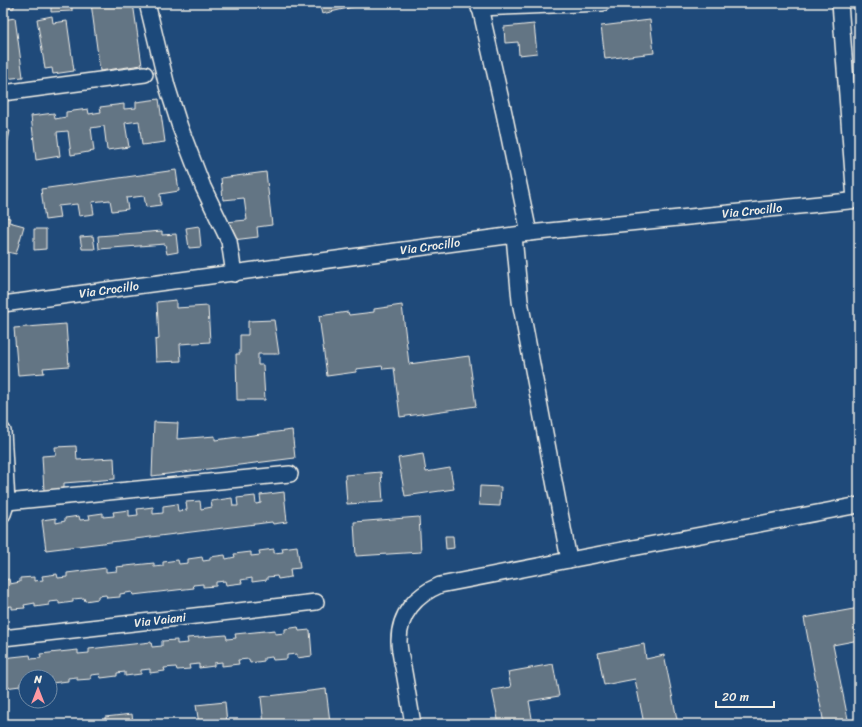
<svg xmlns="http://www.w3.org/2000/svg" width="862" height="727" font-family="Sriracha,sans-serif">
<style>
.building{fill:#647484;stroke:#f4f1e8}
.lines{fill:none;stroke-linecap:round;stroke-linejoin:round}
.minor-casing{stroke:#f4f1e8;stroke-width:18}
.minor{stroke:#1f4a7a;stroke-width:15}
.labels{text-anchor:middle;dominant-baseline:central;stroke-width:3.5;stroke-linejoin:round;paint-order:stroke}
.street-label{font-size:12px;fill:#f4f1e8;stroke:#1f4a7a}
</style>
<rect width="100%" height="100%" fill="#1f4a7a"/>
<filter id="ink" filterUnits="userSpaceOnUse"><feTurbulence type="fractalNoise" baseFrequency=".025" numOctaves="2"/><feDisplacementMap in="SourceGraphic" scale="8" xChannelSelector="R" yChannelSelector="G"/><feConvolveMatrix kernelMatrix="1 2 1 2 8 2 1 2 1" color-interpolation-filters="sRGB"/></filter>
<g filter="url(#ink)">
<g class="building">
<path d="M3 3H14V8L3 9Z"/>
<path d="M51 3H72V11L51 12Z"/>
<path d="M91 3H133L142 65 100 71Z"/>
<path d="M319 3H360L361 5 322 14Z"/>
<path d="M52 16 53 23 67 21 74 71 53 74 52 68 45 69 37 19Z"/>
<path d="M15 18 23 77 3 79V20Z"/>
<path d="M650 20 654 53 605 59 601 26Z"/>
<path d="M534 24 537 53 519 55 518 42 505 43 504 27Z"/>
<path d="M159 99 165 142 142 145 139 121 125 123 129 147 107 150 104 126 91 128 94 151 71 155 68 131 57 132 60 156 36 160 31 116 54 113 55 119 66 117V112L88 109 89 114 101 112 100 107 124 104V109L136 108V102Z"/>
<path d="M3 129 10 131 3 163Z"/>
<path d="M176 170 179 191 160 194 161 205 146 207 144 196 126 198 128 209 112 211 110 200 92 202 94 214 79 216 77 204 58 206 60 218 45 220 41 189Z"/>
<path d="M266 172 272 225 257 227 258 237 233 240 226 222 247 220 244 198 223 200 221 178Z"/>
<path d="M3 216 10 218 9 222 24 226 16 254 3 251Z"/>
<path d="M199 226 201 247 189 248 186 228Z"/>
<path d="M34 229H46V249L34 250Z"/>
<path d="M162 231V235L176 234 178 252 167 254 165 244 99 249 98 236Z"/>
<path d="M93 236 95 249H82L80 237Z"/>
<path d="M176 300V308L208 306 210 342 180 344 181 361 156 362 155 340 159 339 157 302Z"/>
<path d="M402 305 409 364 469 356 476 406 400 417 394 368 383 369 382 366 356 369V372L327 376 319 316 348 312 349 315 374 312V309Z"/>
<path d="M274 320 279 354H258V365H263L265 400H237L236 354H240V335H248V321Z"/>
<path d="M66 324 69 366 43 368 44 373 18 375 14 328Z"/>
<path d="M154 422 178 423 177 439 215 436V440L292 430 295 458 152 476Z"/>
<path d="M76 446 77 460 114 458 115 479 64 483V490L44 491 42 456 56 455 55 447Z"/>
<path d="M423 454 426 472 450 468 454 489 405 496 398 458Z"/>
<path d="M381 472 383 502 347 504 345 475Z"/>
<path d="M480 486 501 487 500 506 479 505Z"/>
<path d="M284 492 287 522 273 524 272 522 46 550 42 520 56 518V523L65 521V518L79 516 80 520 90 519 89 515 103 513V517L114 516 113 512 129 510V516L138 515 137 509 153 507V514L163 513V506L177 504 178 511 187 510 186 502 200 501 201 509 212 507 211 501 232 498 233 506H238L237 498 255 496 256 504 261 503 260 495Z"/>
<path d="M419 517 421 552 356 556 354 522Z"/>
<path d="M445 536H453L454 548 446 549Z"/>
<path d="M297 546 300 568 290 569 291 577 278 579 277 576 267 577V580L252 582V578L241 580 242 583 226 585 225 581 216 582V586L203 587V584L193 585 194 588 133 595 132 592 120 594V597L107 598 106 595 98 596V599L85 601 84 598 73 599V602L59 604V601L49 602V605L35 607V603L24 605 25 608 12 609V606L3 607V580L9 579 10 584 20 582V578L34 577V581L43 580 42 576 57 574 58 578 67 577V573L106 568V572L117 571 116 567 154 563V567L163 566V562L178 560 179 564 188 563V559L202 557 203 561 210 560V557L225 555 226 559 235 557 234 554 251 552V556L260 555 259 551 274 549V553L283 552 282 548Z"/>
<path d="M859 608V640L833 645 849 724H824L804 618Z"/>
<path d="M298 627 299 631 310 630 312 656 297 658V654L287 655V659L273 660 272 657 264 658V661L250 663 249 659 238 660 239 664 222 666V662L214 663V666L199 668V664L189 665 190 669 177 670 176 667 164 668 165 671 150 673V669L141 670V674L125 676V672L117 673V676L101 678 100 674 91 675V679L77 680V677L68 678V681L52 683 50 677H26V682L20 683V686L5 688 4 684H3V658L30 655 31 659 41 658 40 654 78 650V654L89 653V649L151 642 152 647 162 646V641L177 640V644L188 643 187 638 226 635 227 639 236 638 235 634 275 630V634L285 633V629Z"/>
<path d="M644 644 646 659 664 655 678 724H644L635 679 604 685 598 653Z"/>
<path d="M553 664 559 696 529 701 533 724H499L492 690 511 687 508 672Z"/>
<path d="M326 689 330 722 309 724H264L261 697Z"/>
<path d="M225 702 227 724H199L196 705Z"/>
<path d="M132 714 133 724H105V717Z"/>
</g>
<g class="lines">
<defs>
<g id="minor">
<path d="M147 3 167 86 180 127 203 187 229 241 234 274"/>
<path d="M479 3 504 113 529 233"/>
<path d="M840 3 855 200"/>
<path d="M479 8 603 3"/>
<path d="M3 93 145 74"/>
<path id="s1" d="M3 304 529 233 859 200"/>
<path d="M3 431 7 502 3 514"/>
<path d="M7 502 290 474"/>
<path d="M569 560 859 505"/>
<path id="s2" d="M3 638 316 602"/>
<path d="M413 724C410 707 407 689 404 672 402 662 399 651 399 641 399 614 416 595 440 585L569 560 520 301 514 236"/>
</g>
</defs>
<use href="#minor" class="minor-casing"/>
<use href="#minor" class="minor"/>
</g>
</g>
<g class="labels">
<g class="street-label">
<text stroke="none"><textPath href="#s1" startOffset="755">Via Crocillo</textPath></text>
<text stroke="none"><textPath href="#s1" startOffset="431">Via Crocillo</textPath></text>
<text stroke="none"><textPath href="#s1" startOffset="107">Via Crocillo</textPath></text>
<text stroke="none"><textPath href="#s2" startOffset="158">Via Vaiani</textPath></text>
</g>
</g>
<rect width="862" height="727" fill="none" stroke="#1f4a7a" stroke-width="16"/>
<rect x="8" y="8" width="846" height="711" fill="none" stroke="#f4f1e8" stroke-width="1.5" filter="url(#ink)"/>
<g transform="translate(38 689)"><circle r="19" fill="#1f4a7a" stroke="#748da6"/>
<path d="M0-3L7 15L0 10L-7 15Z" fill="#ff9aa2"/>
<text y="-6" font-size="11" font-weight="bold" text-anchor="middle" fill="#f4f1e8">N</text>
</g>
<path d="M716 701v6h58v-6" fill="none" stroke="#f4f1e8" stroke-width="2"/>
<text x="722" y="701" font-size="12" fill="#f4f1e8" stroke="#1f4a7a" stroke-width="3" paint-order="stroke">20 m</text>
</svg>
